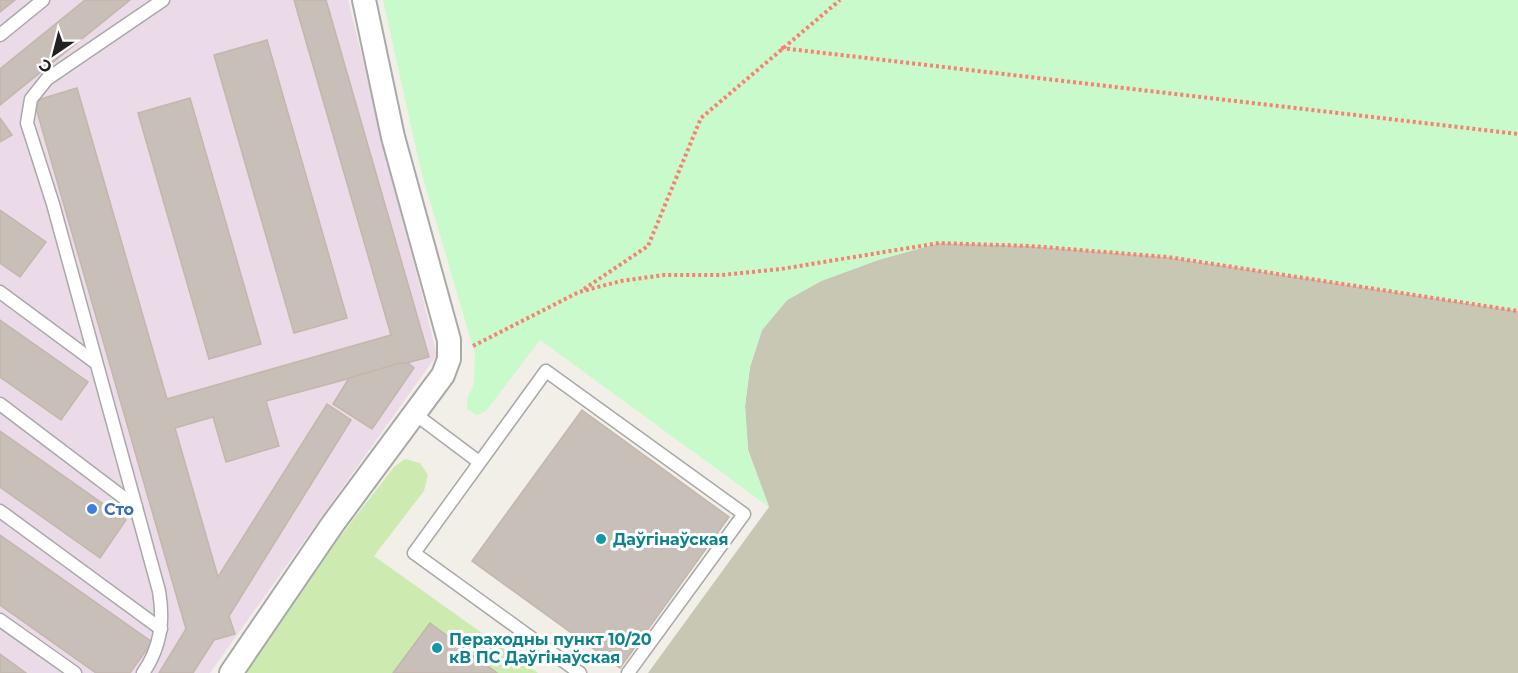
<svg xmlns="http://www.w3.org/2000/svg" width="1518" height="673" font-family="Montserrat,sans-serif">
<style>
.industrial{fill:#ebdbe8}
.construction{fill:#c7c7b4}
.grass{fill:#cdebb0}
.park{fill:#c8facc}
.building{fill:#c7bfb8;stroke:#c4b6ab;stroke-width:1.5}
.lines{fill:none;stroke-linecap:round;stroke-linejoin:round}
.service-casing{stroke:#a9a9a9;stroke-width:15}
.minor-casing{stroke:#a9a9a9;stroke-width:26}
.path{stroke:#fa8072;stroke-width:4;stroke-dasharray:3 3;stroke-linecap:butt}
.service{stroke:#fff;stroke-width:12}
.minor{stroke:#fff;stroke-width:22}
.shop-dot{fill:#3f7fe0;stroke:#fff;stroke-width:2}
.culture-dot{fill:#0f9aa8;stroke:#fff;stroke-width:2}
.labels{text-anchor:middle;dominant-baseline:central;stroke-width:6;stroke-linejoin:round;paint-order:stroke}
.shop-label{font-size:16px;font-weight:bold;fill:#366cbe;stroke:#fff;text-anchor:start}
.culture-label{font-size:16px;font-weight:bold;fill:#0d838f;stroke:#fff;text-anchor:start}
</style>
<rect width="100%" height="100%" fill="#f2efe9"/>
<path class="industrial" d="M0 0H348L437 355 210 673H0Z"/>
<path class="construction" d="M939 243 1030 246 1168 257 1518 311V673H648L769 507 748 450 745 406 750 367 762 330 787 300 821 281 878 260Z"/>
<path class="grass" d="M405 459 420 463 428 475 424 491 374 556 538 673H231L332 525 343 533 394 467Z"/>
<path class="park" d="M383 0H1518V311L1168 257 1030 246 939 243 878 260 821 281 787 300 762 330 750 367 745 406 748 450 769 507 540 340 486 411 477 415 467 409V399L474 384 475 354 421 171Z"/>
<g class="building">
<path d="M0 0H15L0 12Z"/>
<path d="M85 0H130L0 105V69Z"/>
<path d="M294 0H326L429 357 266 401 279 446 226 462 213 417 175 428 218 577 327 404 351 420 229 616 235 634 214 640 193 673H159L186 629 34 101 77 88 167 399 391 335Z"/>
<path d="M267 40 347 318 294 333 214 55Z"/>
<path d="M190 98 261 344 209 359 138 113Z"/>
<path d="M0 118 12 135 0 142Z"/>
<path d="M0 210 46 242 20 277 0 263Z"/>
<path d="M0 320 88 382 61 420 0 377Z"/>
<path d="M400 363H408L414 368 372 429 333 404 349 378Z"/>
<path d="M582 410 729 517 620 668 472 561Z"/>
<path d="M0 431 126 520 100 558 0 487Z"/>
<path d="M0 535 152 642 130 673H96L0 605Z"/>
<path d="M430 623 497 673H393Z"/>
<path d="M0 654 26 673H0Z"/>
</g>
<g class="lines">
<defs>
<g id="service">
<path d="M0 35 43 0"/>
<path d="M0 292 96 363"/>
<path d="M0 404 136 507"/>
<path d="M415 414 479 462"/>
<path d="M0 511 161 629"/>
<path d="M0 620 75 673"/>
<path d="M143 673C161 647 164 621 159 591L53 204 27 123 31 99 47 79 163 0"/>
<path d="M580 673 414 553 546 371 744 514 628 673"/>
</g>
<path id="minor" d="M231 673 332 525 443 375 449 359V340L393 137 364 0"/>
</defs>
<use href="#service" class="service-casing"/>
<use href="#minor" class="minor-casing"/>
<g class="path">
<path d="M781 48 1518 134"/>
<path d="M584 289 648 246 701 118 840 0"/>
<path d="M473 346 579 292 621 281 664 275H722L781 269 939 243 1030 246 1168 257 1518 311"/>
</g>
<use href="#service" class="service"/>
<use href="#minor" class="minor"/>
</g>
<circle class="shop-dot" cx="92" cy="509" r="6"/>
<g class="culture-dot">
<circle cx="601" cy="539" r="6"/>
<circle cx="437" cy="648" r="6"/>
</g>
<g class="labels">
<g class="shop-label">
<text x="104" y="509">Сто</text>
</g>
<g class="culture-label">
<text x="613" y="539">Даўгінаўская</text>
<text x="449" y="639">Пераходны пункт 10/20<tspan x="449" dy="18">кВ ПС Даўгінаўская</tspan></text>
</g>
</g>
<g transform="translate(54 54) rotate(215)" stroke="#ffffff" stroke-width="4.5" paint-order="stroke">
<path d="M0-4.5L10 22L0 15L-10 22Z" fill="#222222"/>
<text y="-9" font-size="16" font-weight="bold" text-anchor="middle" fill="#222222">С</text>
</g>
</svg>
